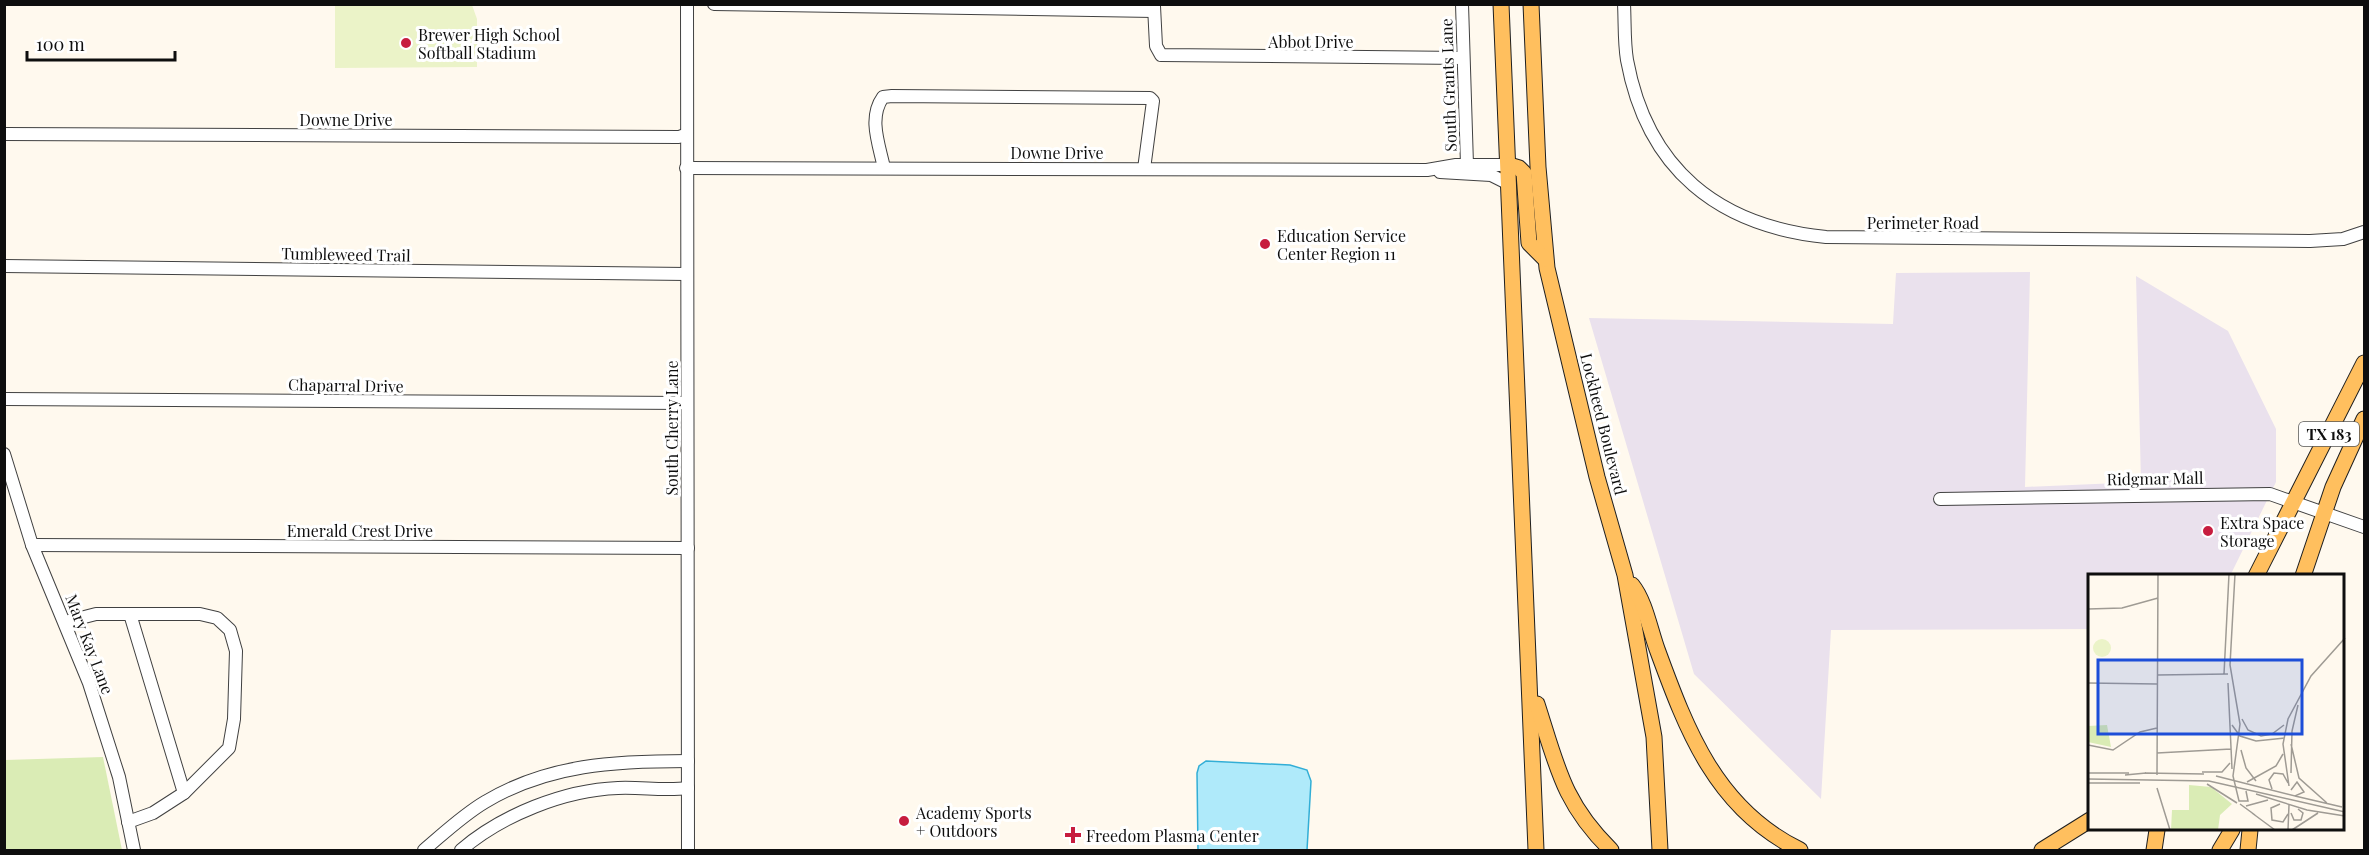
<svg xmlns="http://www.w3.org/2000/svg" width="2369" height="855" font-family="'Playfair Display',serif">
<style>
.industrial{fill:#eae1ed}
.green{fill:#daecb5}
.pitch{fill:#ebf3c8}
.water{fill:#afeafa;stroke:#32aed6;stroke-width:1.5}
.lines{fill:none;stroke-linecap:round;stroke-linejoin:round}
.minor-casing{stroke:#414141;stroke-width:14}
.major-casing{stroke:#1f1f1f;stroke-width:17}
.minor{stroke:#fff;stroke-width:12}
.major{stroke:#ffbf5e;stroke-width:15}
.poi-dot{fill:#c71d3f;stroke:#fff;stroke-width:2}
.labels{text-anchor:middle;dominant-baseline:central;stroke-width:6;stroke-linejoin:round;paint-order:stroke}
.shield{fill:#fff;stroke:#565656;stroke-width:1.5}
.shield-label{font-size:15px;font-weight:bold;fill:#0e0e0e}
.poi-label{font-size:16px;fill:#0e0e0e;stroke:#fff;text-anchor:start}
.street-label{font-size:16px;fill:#0e0e0e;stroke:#fff}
.inset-road{fill:none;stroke:#9f9b94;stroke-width:1.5}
.view{fill:#1d4ed8;fill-opacity:0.15;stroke:#1d4ed8;stroke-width:3}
.inset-edge{fill:none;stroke:#0e0e0e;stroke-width:3}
</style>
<rect width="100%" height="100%" fill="#fff9ee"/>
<path class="industrial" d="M2030 272 2025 487 2141 482 2136 276 2228 331 2276 429V482L2230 576H2090V629L1831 630 1821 799 1694 674 1589 318 1893 324 1896 273Z"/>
<path class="green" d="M103 757 122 850H5V760Z"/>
<path class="pitch" d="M335 5H472L477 19V67L335 68Z"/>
<path class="water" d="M1206 761 1290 765 1307 770 1311 781 1307 850H1198L1197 773 1199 766Z"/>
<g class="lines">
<defs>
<g id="minor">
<path d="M687 4 688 850"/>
<path d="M714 4 1154 11"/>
<path d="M1462 4 1467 165"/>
<path d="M1624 4C1625 23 1624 42 1627 60 1647 169 1718 226 1826 237L2310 241 2343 239 2364 232"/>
<path d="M1154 6 1156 46 1161 55 1463 58"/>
<path d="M4 134 679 137 687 134"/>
<path d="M686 168 1427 170 1456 165H1509"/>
<path d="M884 168C879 144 868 118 883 97L892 96 1150 98 1153 101 1144 169"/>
<path d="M1440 172 1491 175 1509 184"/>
<path d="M4 266 687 274"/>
<path d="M4 399 687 403"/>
<path d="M4 454 32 545 89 683 119 777 134 850"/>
<path d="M1940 499 2270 494 2364 527"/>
<path d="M32 545 688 548"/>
<path d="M130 614 184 793"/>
<path d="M65 622 96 614H200L217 618 230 630 236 651 234 719 229 748 184 793 153 813 128 822"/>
<path d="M424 850C443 834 463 815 485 802 548 764 616 761 688 761"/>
<path d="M461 850C502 815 564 790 618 788 642 787 665 791 688 788"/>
</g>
<g id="major">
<path d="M1501 4 1536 850"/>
<path d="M1531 4 1538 167 1547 268 1597 477 1625 575 1654 737 1660 850"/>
<path d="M1509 165 1519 168 1524 173 1529 243 1545 259"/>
<path d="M2256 576 2364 363"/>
<path d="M2303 576 2333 487 2364 419"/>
<path d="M1632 585C1645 601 1650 630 1657 649 1687 731 1716 809 1800 850"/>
<path d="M1537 704C1557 766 1563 803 1611 850"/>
<path d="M2042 850 2090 820"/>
<path d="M2154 850 2157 830"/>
<path d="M2220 850 2232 830"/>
<path d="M2248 850 2250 830"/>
</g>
</defs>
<use href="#minor" class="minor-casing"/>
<use href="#major" class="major-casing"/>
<use href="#minor" class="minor"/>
<use href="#major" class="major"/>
</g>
<g class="poi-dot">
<circle cx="406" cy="43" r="6"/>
<circle cx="1265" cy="244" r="6"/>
<circle cx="2208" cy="531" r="6"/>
<circle cx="904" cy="821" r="6"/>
<path d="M1070 826h6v6h6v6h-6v6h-6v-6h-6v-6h6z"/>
</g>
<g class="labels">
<rect class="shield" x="2299" y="422" width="60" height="24" rx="4.5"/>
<g class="shield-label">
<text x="2329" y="434">TX 183</text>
</g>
<g class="poi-label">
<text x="418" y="34">Brewer High School<tspan x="418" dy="18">Softball Stadium</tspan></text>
<text x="1277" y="235">Education Service<tspan x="1277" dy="18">Center Region 11</tspan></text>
<text x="2220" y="522">Extra Space<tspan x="2220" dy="18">Storage</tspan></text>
<text x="916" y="812">Academy Sports<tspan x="916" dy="18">+ Outdoors</tspan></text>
<text x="1086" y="835">Freedom Plasma Center</text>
</g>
<g class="street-label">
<text x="1311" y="41">Abbot Drive</text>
<text transform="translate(1448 85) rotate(-92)">South Grants Lane</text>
<text x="346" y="119">Downe Drive</text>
<text x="1057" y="152">Downe Drive</text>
<text x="1923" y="222">Perimeter Road</text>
<text transform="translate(346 254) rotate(1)">Tumbleweed Trail</text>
<text transform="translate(346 385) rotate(1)">Chaparral Drive</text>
<text transform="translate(1604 424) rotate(76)">Lockheed Boulevard</text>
<text transform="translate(671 428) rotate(-90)">South Cherry Lane</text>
<text transform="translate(2155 478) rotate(-1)">Ridgmar Mall</text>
<text x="360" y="530">Emerald Crest Drive</text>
<text transform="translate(90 644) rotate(69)">Mary Kay Lane</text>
</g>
</g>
<g transform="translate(2088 574)">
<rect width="256" height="256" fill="#fff9ee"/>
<path d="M19 151 23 173 0 168V152ZM101 211 123 213 144 230 132 241 130 256H83L84 236H101Z" fill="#daecb5"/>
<path d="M5 74a9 9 0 1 1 18 0a9 9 0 1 1-18 0Z" fill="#ebf3c8"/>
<path class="inset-road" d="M147 0 142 91 152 150 145 202 151 227H160L158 217M0 35 34 34 70 24M136 100 141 0M69 101 140 100M0 109 69 110M140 109 144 195M154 145 160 156 173 162 184 160 196 151M144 151 152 162 168 167 197 164M203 170 211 204 239 229M0 171 25 176 52 158 69 154M153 176 158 194 168 207M69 179 143 175M114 198H134L142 189M0 199H41M57 199 116 200M203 199 204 157 210 131M37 201 58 199M69 201 70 0M128 202 207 222 216 218 209 208 203 216M0 205 121 207 257 238M159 208 188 192 195 180M0 209H52M119 210 149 229M201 212 195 170 200 145 223 102 257 64M69 214 82 256M184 215 181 206 186 199 195 200 200 209M168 220 219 236 257 242M207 222 254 233M152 230 167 241M192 230 183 234 184 246 195 248 200 240M158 232 180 226M164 239 187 256M203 239 206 246H213L215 239 210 235M200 256 201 231M204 256 230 239"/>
<path class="view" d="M10 86H214V160H10Z"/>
<rect width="256" height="256" class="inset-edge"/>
</g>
<rect width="2369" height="855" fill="none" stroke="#0e0e0e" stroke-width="12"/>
<path d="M27 51v9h148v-9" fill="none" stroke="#0e0e0e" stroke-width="3"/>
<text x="36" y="51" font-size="18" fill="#0e0e0e" stroke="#ffffff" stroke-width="4.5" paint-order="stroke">100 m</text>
</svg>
